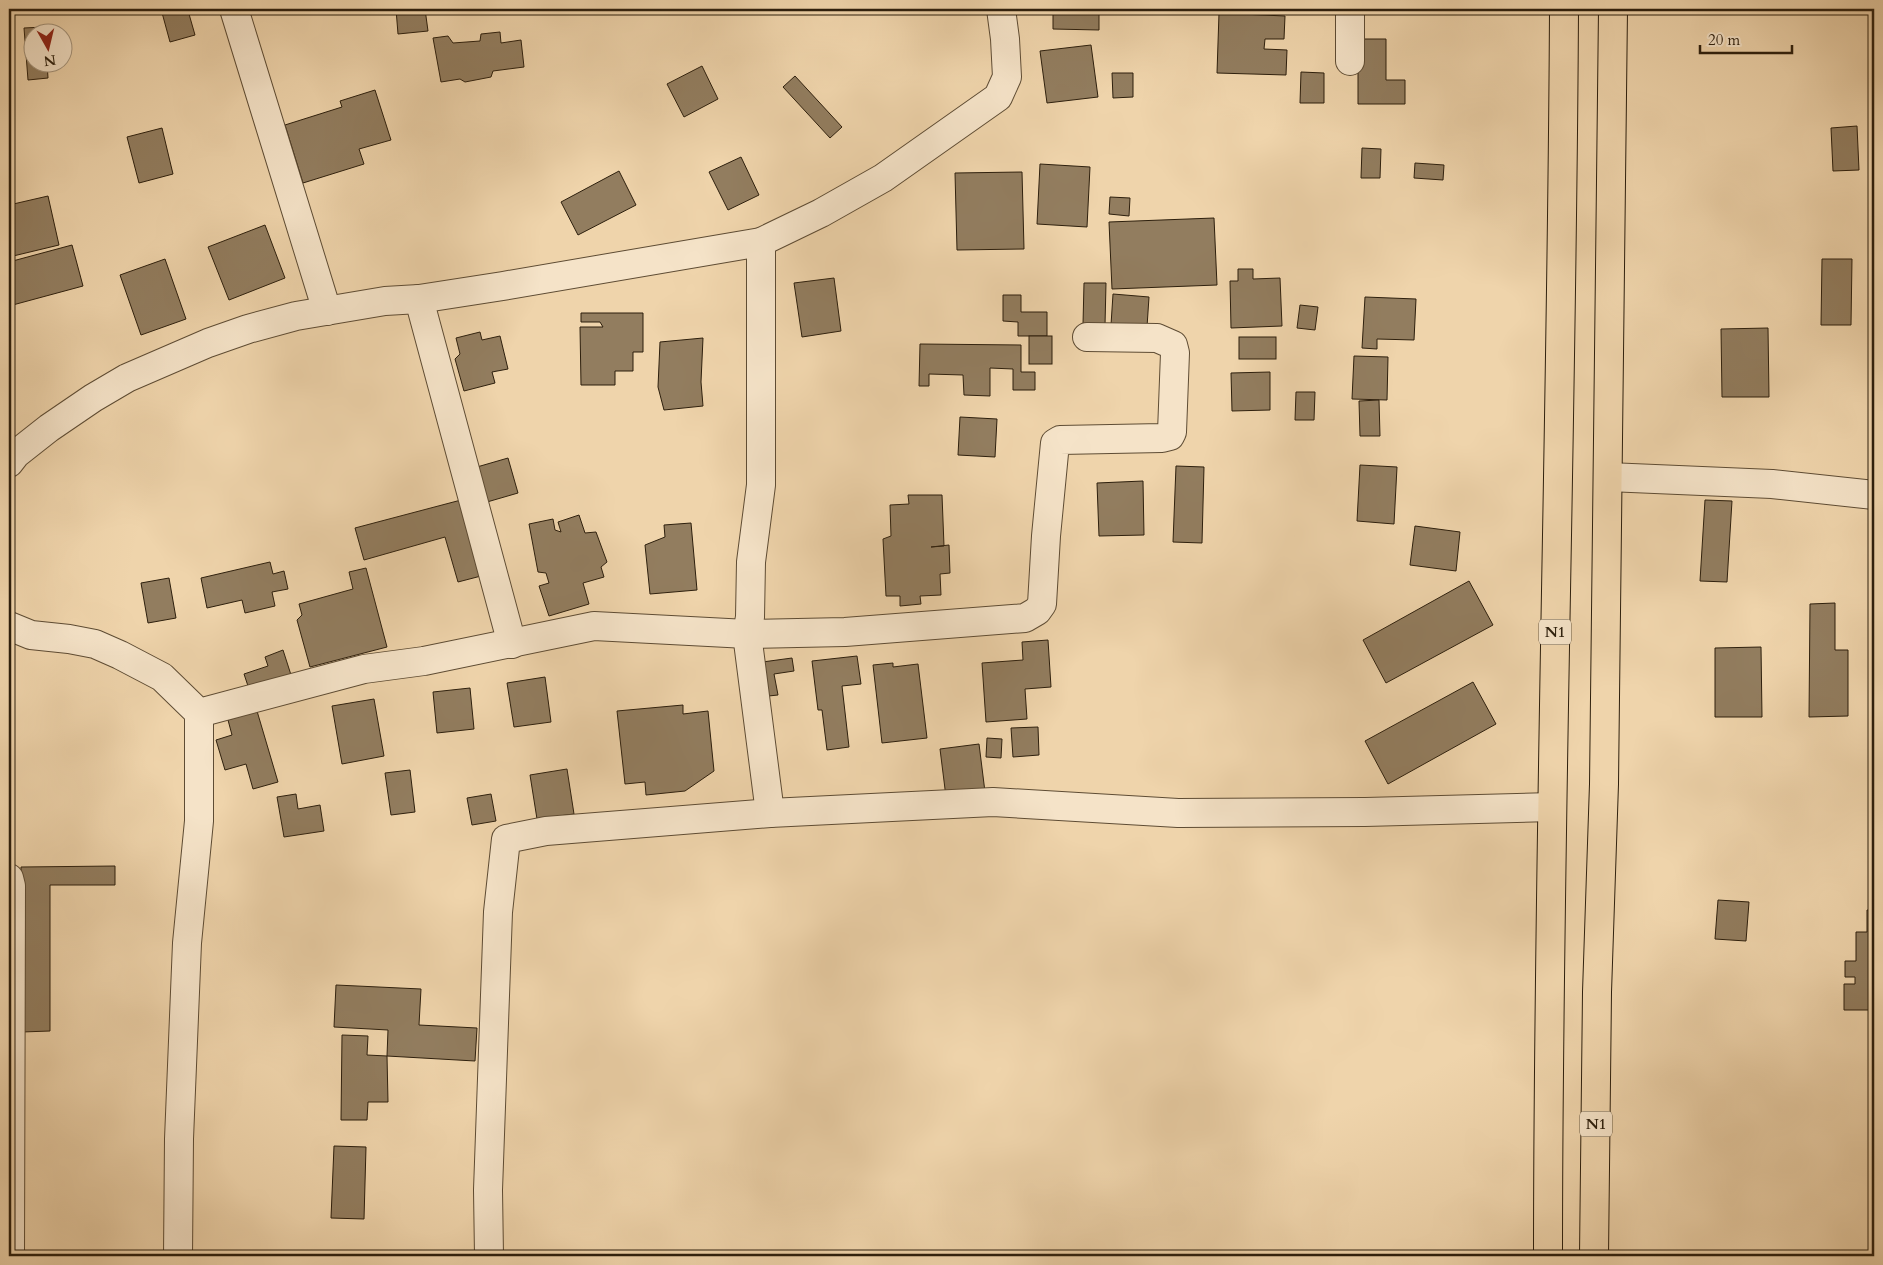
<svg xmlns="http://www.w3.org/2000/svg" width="1883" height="1265" font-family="Cardo,serif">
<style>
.building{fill:#927d5f;stroke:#2d1f0d}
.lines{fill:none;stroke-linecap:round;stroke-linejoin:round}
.minor-casing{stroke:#5e4c34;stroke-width:30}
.highway-casing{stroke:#2d1f0d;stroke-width:30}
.minor{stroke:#f5e3c8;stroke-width:28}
.highway{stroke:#efd4ab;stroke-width:28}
.labels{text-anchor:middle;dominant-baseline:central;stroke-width:4.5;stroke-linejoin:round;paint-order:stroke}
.shield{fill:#f5e3c8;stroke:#695a45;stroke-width:1}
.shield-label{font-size:15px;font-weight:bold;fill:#2d1f0d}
</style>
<rect width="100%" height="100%" fill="#efd4ab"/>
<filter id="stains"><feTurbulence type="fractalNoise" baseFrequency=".004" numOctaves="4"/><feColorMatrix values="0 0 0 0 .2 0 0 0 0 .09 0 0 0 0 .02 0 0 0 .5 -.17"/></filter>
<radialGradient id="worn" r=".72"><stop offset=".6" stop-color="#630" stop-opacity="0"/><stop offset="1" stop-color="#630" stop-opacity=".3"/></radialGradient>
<g class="building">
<path d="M161 9H205L189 14 195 35 170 42Z"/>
<path d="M396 9H425L428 31 398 34Z"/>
<path d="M1053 9H1099V30L1053 29Z"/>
<path d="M1219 13 1285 16 1284 39H1265L1264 49 1287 50 1286 75 1217 73Z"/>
<path d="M44 27V32H32V62H47L48 78 28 80 24 28Z"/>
<path d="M500 32 501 43 521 40 524 67 493 71 491 77 465 82 460 79 441 82 433 38 448 36 453 43 480 41 481 34Z"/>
<path d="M1358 39H1386V80H1405V104H1358Z"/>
<path d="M1091 45 1098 97 1047 103 1040 51Z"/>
<path d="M702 66 718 99 684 117 667 84Z"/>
<path d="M1301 72 1324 73V103H1300Z"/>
<path d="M1112 73H1133V97L1113 98Z"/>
<path d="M795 76 842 127 830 138 783 87Z"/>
<path d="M375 90 391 140 359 149 364 164 303 183 285 125 342 107 340 101Z"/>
<path d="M1857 126 1859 170 1833 171 1831 128Z"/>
<path d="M162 128 173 174 139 183 127 137Z"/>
<path d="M1362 148 1381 149 1380 178H1361Z"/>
<path d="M741 157 759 195 728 210 709 172Z"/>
<path d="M1415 163 1444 165 1443 180 1414 178Z"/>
<path d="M1040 164 1090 167 1087 227 1037 224Z"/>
<path d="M619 171 636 205 578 235 561 202Z"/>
<path d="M1022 172 1024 249 957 250 955 173Z"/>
<path d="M48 196 59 245 9 257V205Z"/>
<path d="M1110 197 1130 198 1129 216 1109 214Z"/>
<path d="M1214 218 1217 285 1112 289 1109 222Z"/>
<path d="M265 225 285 278 229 300 208 247Z"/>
<path d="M72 245 83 286 9 306V262Z"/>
<path d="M165 259 186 319 141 335 120 275Z"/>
<path d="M1822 259H1852L1851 325H1821Z"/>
<path d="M1238 269H1253V279L1280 278 1282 326 1231 328 1230 281H1238Z"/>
<path d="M834 278 841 331 802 337 794 283Z"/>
<path d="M1084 283H1106L1105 325 1083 324Z"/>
<path d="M1113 294 1149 297 1147 327 1111 325Z"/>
<path d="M1003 295H1021V312H1047V336H1018V322L1003 321Z"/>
<path d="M1365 297 1416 299 1414 340 1377 339V349L1362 348Z"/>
<path d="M1300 305 1318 307 1315 330 1297 328Z"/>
<path d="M581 313H643V352H633V371H615V385H581L580 327H603L600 322H581Z"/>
<path d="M1768 328 1769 397H1722L1721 329Z"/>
<path d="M480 332 482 340 500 336 508 369 492 372 495 383 464 391 455 359 460 354 456 338Z"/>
<rect x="1029" y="336" width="23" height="28"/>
<rect x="1239" y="337" width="37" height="22"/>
<path d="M703 338 701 382 703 406 664 410 658 387 660 342Z"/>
<path d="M920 344 1021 345V372H1035V390H1013V369L990 368V396L964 395 963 375 929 374V386H919Z"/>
<path d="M1354 356 1388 357 1387 400 1352 399Z"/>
<path d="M1270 372V410L1232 411 1231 373Z"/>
<path d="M1296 392H1315L1314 420H1295Z"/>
<path d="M1379 400 1380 436H1360L1359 401Z"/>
<path d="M960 417 997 419 995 457 958 455Z"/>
<path d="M508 458 518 493 487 502 477 467Z"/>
<path d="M1360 465 1397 467 1394 524 1357 521Z"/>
<path d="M1176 466 1204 467 1202 543 1173 542Z"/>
<path d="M1143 481 1144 535 1099 536 1097 483Z"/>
<path d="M908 495H942L944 546 931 547 949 545 950 573 940 574 941 595 920 596 921 604 900 606V596H886L883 539 891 536 890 505 909 504Z"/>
<path d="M461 500 481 576 458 582 445 537 364 560 355 528Z"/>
<path d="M1705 500 1732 501 1727 582 1700 581Z"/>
<path d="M579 515 585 533 596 532 607 562 601 567 604 577 583 583 589 604 549 616 539 586 549 583 546 573 538 572 529 524 553 519 555 530 561 532 558 522Z"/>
<path d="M691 523 697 590 650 594 645 545 665 537 664 525Z"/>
<path d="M1415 526 1460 532 1456 571 1410 565Z"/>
<path d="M270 562 273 574 284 571 288 589 272 592 275 606 245 613 242 600 207 608 201 578Z"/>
<path d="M366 568 387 647 310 667 297 620 302 615 299 604 353 589 349 572Z"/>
<path d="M169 578 176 618 148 623 141 583Z"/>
<path d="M1469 581 1493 625 1386 683 1363 640Z"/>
<path d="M1835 603V650H1848V716L1809 717 1810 604Z"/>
<path d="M1048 640 1051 687 1025 689 1027 719 986 722 982 663 1023 660 1022 642Z"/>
<path d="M1761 647 1762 717H1715V648Z"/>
<path d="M283 650 292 678 250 692 244 674 268 666 265 657Z"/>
<path d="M857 656 861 684 842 686 849 747 827 750 822 710H818L812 661Z"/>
<path d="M792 658 794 671 774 674 778 695 759 697 755 663Z"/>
<path d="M893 663V667L918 664 927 738 882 743 873 665Z"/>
<path d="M545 677 551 722 514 727 507 683Z"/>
<path d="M1473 682 1496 724 1388 784 1365 741Z"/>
<path d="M470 688 474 729 437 733 433 692Z"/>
<path d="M374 699 384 756 342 764 332 706Z"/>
<path d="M683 705V714L708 711 714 771 685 791 646 795 645 782 625 784 617 711Z"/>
<path d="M257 711 278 782 253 789 246 764 225 770 216 740 232 735 228 720Z"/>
<path d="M1038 727 1039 755 1013 757 1011 728Z"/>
<path d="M987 738 1002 739 1001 758 986 757Z"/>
<path d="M979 744 985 792 946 797 940 749Z"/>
<path d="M567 769 574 814 537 819 530 775Z"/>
<path d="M410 770 415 812 391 815 385 773Z"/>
<path d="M296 794 298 809 320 805 324 831 284 837 277 797Z"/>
<path d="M491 794 496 821 472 825 467 798Z"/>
<path d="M115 866V885H50V1031L22 1032 21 867Z"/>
<path d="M1718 900 1749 902 1746 941 1715 939Z"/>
<path d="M1867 910H1874V1010H1844V984H1855V977H1845V961H1856V932H1867Z"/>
<path d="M336 985 421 989 419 1025 477 1028 475 1061 387 1056 388 1030 334 1027Z"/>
<path d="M342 1035 368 1036 367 1055 387 1056 388 1102H368L367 1120H341Z"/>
<path d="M334 1146 366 1147 364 1219 331 1218Z"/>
</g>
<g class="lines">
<defs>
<g id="minor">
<path d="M234 9 327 311"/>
<path d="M1350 9V61"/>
<path d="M761 242V485L751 562 750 617 747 634 770 813"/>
<path d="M419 299 512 644"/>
<path d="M9 463 16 454 49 428 93 398 127 378 208 343 248 329 296 316 385 301 419 299 503 286 761 242 821 213 883 178 998 97 1007 77 1005 39 1001 9"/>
<path d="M1608 477 1772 484 1874 495"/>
<path d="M9 626 31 635 69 639 95 644 120 655 162 677 199 713 364 669 424 661 594 626 747 634 845 632 1025 618 1037 611 1042 604 1046 536 1055 443 1060 440 1162 438 1170 436 1172 432 1175 353 1173 345 1157 338 1087 337"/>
<path d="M9 878 11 886 10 1256"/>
<path d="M178 1256 179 1139 187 943 199 821V713"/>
<path d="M489 1256 488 1190 498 912 506 839 546 831 770 813 993 802 1178 813 1365 812 1552 807"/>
</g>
<g id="highway">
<path d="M1548 1256C1548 840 1562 425 1564 9"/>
<path d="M1594 1256 1597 992 1604 784 1613 9"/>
</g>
</defs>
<use href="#minor" class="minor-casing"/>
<use href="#highway" class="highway-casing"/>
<use href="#minor" class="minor"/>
<use href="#highway" class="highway"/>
</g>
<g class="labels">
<g class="shield">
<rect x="1539" y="619.5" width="32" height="25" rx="4"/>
<rect x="1580" y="1111.5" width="32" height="25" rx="4"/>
</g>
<g class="shield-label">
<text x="1555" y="632">N1</text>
<text x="1596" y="1124">N1</text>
</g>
</g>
<rect width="1883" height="1265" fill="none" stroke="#efd4ab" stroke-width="30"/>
<rect x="10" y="10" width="1863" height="1245" fill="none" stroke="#2d1f0d" stroke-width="2.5"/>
<rect x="15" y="15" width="1853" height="1235" fill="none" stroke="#2d1f0d"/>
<g transform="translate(48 48) rotate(172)"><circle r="24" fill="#f5e3c8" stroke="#a5957d"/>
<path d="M0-4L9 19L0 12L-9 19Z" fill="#8f2418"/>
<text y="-8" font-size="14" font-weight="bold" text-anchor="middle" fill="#2d1f0d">N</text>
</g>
<path d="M1700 45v8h92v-8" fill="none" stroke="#2d1f0d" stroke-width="2.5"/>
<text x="1708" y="45" font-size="15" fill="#2d1f0d" stroke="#f5e3c8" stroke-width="4" paint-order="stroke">20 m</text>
<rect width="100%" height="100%" filter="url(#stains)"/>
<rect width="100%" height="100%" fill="url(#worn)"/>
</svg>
